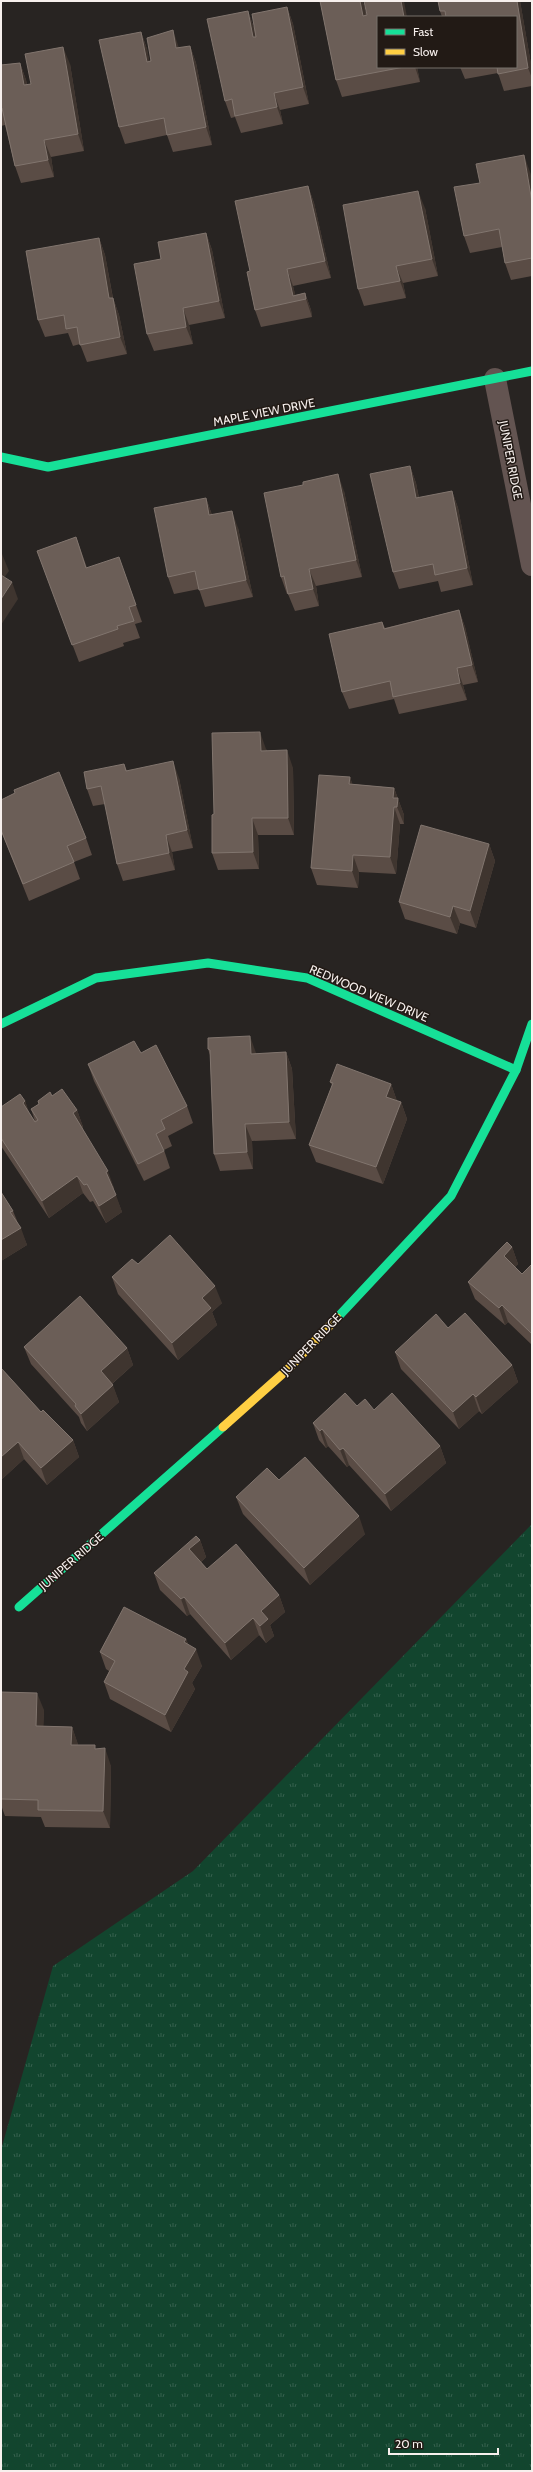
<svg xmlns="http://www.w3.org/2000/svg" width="533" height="2472" font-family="Cabin,sans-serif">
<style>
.grass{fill:url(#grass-tufts)}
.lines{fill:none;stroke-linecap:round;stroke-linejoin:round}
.street{stroke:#635451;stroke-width:22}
.fast{stroke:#16e098;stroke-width:9}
.slow{stroke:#ffcf43;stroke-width:9}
.wall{fill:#5a4c45}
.shaded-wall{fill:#3f352f}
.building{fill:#6b5e57;stroke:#81756e}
.labels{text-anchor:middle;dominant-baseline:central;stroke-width:3;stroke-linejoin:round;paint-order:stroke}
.street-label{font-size:12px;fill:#f7f0ed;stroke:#221a15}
</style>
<defs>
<pattern id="grass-tufts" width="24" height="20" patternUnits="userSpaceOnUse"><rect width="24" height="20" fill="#12452e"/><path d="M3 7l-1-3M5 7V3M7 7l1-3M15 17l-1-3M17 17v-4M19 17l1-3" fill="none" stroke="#35604d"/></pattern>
</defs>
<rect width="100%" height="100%" fill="#282422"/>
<path class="grass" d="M532 1524V2471H1V2150L53 1966 193 1871Z"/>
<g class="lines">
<path class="street" d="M495 379 532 565"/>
<g class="fast">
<path d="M1 457 48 467 532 371"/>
<path d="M1 1024 96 978 208 963 307 978 516 1070"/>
<path d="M337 1318 451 1196 516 1070 532 1024"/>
<path d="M19 1607 223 1427"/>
</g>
<path class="slow" d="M223 1427 288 1369 337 1318"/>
</g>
<g class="wall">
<path d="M320 1H362L364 5 378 67H417L420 82 342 97 336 80Z"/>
<path d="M438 1H520L532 70V86L504 91 498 73 465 79 460 67H516V17H442L440 11Z"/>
<path d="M287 7 293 24 309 104 280 110 283 124 241 133 235 117 231 118 225 101 248 11 254 28Z"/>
<path d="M141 32 147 49 149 61 179 48 190 46 196 63 212 145 173 152 167 135 125 144 119 127Z"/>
<path d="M20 63 26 80 27 85 31 84 70 64 84 151 51 157 54 177 21 183 15 166 5 125 1 126V65Z"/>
<path d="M530 172 532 184V276L511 280 505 263 502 247 470 253 464 236 480 183Z"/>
<path d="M308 186 314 203 331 278 293 286 295 295 305 293 311 310 312 317 261 327 255 310 250 271Z"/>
<path d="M425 208 438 276 403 283 406 298 364 306 358 289Z"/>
<path d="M206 233 212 250 225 318 189 325 193 344 154 351 147 334 161 259Z"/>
<path d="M99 238 105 255 113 298 119 315 127 354 87 362 80 344 73 346 68 333 45 337 38 320Z"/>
<path d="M410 466 416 483 419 498 452 491 458 508 473 585 441 592 438 581 399 589 393 572Z"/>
<path d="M344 491 362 577 316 586 319 606 295 611 288 594H287L281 577Z"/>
<path d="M206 498 212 515 238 528 253 597 205 607 199 589 174 594 168 577Z"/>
<path d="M76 537 87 568 125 574 142 622 135 624 140 638 123 643 124 646 79 662 37 551Z"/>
<path d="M459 610 465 627 478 682 463 685 467 700 399 714 394 699 349 709 342 692 382 622 385 628Z"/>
<path d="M266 749 267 751 293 768 294 835H258L259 869 218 870 212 853 214 814Z"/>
<path d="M124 764 127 771 179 778 193 848 172 852 175 870 123 881 117 864 105 804 93 806 87 789Z"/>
<path d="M350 777 352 784 394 788 404 815V824H400L396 874 359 872 358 888 317 885 311 868Z"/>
<path d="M1 800 86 838 92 855 74 862 80 879 29 901 1 831Z"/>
<path d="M489 844 495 861 476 928 460 923 457 934 405 919 399 902Z"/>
<path d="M208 1049 256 1053V1054L286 1052 292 1069 296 1139 252 1141 253 1169 220 1171 214 1154 210 1055Z"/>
<path d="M141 1053 187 1106 193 1123 168 1136 172 1146 164 1150 170 1168 144 1181 94 1081 88 1064Z"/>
<path d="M330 1082 391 1084 397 1101 401 1102 407 1119 383 1184 316 1162 309 1145 332 1085Z"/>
<path d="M52 1096 77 1110 83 1127 82 1128 114 1188 113 1189 122 1212 106 1223 93 1201 90 1202 83 1193 49 1218 1 1146V1107L25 1101 29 1113 35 1121 31 1109 39 1104 38 1101Z"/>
<path d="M1 1192 13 1211 27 1245 1 1261Z"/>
<path d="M512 1247 518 1264 515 1267 522 1274 532 1264V1345L508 1322 505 1325 475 1299 468 1282Z"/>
<path d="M138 1264 222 1303 212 1312 217 1325 178 1360 118 1294 112 1277Z"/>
<path d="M448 1328 512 1365 518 1382 482 1414 479 1411 459 1429 401 1369 395 1352Z"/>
<path d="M24 1347 127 1348 133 1365 112 1384 119 1402 87 1431 81 1423 79 1417 31 1364Z"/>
<path d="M1 1368 41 1412 73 1440 79 1457 47 1485 24 1459 1 1480Z"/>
<path d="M357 1406 374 1410 440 1446 446 1463 391 1511 349 1465 347 1467 328 1446 326 1448 319 1440 313 1423Z"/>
<path d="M279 1480 365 1534 310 1585 243 1514 236 1497Z"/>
<path d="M200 1540 206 1557 201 1562 207 1569 279 1595 285 1612 270 1625 274 1636 266 1643 259 1635 231 1660 190 1614 187 1616 160 1590 154 1573Z"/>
<path d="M186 1639 188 1644 202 1666 192 1683 195 1689 171 1732 110 1699 104 1682 109 1671 106 1669 100 1652Z"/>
<path d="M1 1692 44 1710 43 1726 72 1727 78 1745 96 1749 111 1766 110 1828 45 1827 41 1817 5 1816 1 1805Z"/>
</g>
<g class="shaded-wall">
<path d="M360 1H362L364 5 369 33 363 16Z"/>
<path d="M401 1H404L407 17H404Z"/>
<path d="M517 1H520L532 70V78L528 68Z"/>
<path d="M287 7 293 24 309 104 303 87Z"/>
<path d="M248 11 254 28 259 54 253 37Z"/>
<path d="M173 30 179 48 182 65 176 48Z"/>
<path d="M141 32 147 49 153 79 147 62Z"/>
<path d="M190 46 196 63 212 145 206 127Z"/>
<path d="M63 47 70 64 84 151 78 134Z"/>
<path d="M20 63 26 80 30 102 24 85Z"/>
<path d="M415 67H417L420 82Z"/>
<path d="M274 93 280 110 283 124 277 107Z"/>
<path d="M44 140 51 157 54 177 48 160Z"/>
<path d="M524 155 530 172 532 184V202Z"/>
<path d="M308 186 314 203 331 278 325 261Z"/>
<path d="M418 191 425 208 438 276 432 259Z"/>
<path d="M206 233 212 250 225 318 219 301Z"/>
<path d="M99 238 105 255 116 316 109 298Z"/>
<path d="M396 266 403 283 406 298 400 281Z"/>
<path d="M287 269 293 286 297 301 293 296Z"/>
<path d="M305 293 311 310 312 317 306 299Z"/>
<path d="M113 298 119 315 127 354 120 337Z"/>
<path d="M183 308 189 325 193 344 186 327Z"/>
<path d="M410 466 416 483 422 516 416 498Z"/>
<path d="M338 474 344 491 362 577 356 560Z"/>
<path d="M452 491 458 508 473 585 467 568Z"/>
<path d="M206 498 212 515H209Z"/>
<path d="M232 511 238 528 253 597 246 580Z"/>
<path d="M76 537 82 554 92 585 86 568Z"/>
<path d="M2 554 9 571 1 582V556Z"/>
<path d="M309 569 316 586 319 606 313 589Z"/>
<path d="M12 582 18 599 1 625V599Z"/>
<path d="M459 610 465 627 478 682 472 665Z"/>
<path d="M457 668 463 685 467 700 460 683Z"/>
<path d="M260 732 266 749 267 768 261 751Z"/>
<path d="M287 750 293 768 294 835 288 818Z"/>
<path d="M173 761 179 778 193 848 187 830Z"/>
<path d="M350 777 356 794 349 784Z"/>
<path d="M394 788 404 815V824L397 807 393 798Z"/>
<path d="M394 807 400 824 396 874 390 857Z"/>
<path d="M252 818 258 835 259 869 253 852Z"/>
<path d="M166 835 172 852 175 870 169 853Z"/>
<path d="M489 844 495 861 476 928 470 911Z"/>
<path d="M353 855 359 872 358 888 352 871Z"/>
<path d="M453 906 460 923 457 934 450 917Z"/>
<path d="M250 1036 256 1053 257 1071 251 1054Z"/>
<path d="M286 1052 292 1069 296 1139 289 1122Z"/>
<path d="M391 1084 397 1101 386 1097Z"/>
<path d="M25 1101 31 1118 23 1103Z"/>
<path d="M401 1102 407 1119 383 1184 376 1167Z"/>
<path d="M77 1110 83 1127 79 1130 73 1113Z"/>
<path d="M245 1124 252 1141 253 1169 247 1152Z"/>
<path d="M108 1171 114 1188 112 1189 106 1172Z"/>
<path d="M77 1176 83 1193 49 1218 42 1201Z"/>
<path d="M116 1195 122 1212 106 1223 99 1206Z"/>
<path d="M21 1228 27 1245 1 1261V1240Z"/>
<path d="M512 1247 518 1264 510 1273 504 1256Z"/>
<path d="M215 1286 222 1303 212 1312 217 1325 178 1360 172 1343 202 1298Z"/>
<path d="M502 1305 508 1322 505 1325 499 1308Z"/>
<path d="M127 1348 133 1365 107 1388 101 1371Z"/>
<path d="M512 1365 518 1382 482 1414 476 1397Z"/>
<path d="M113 1385 119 1402 87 1431 81 1414Z"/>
<path d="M473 1394 479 1411 459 1429 453 1412Z"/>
<path d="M322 1429 328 1446 326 1448 320 1431Z"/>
<path d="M73 1440 79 1457 47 1485 41 1468Z"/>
<path d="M18 1442 24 1459 1 1480V1457Z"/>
<path d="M440 1446 446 1463 391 1511 385 1494Z"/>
<path d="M343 1448 349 1465 347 1467 340 1450Z"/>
<path d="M359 1516 365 1534 310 1585 304 1568Z"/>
<path d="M200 1540 206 1557 196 1566 189 1549Z"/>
<path d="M279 1595 285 1612 270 1625 274 1636 266 1643 260 1626 261 1611Z"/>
<path d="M184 1597 190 1614 187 1616 181 1599Z"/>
<path d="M253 1618 259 1635 231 1660 225 1643Z"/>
<path d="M186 1639 192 1656 196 1649 202 1666 192 1683 195 1689 171 1732 165 1715 184 1669V1642Z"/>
<path d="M37 1693 44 1710 43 1743 36 1726Z"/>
<path d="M72 1727 78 1744V1762L71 1745Z"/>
<path d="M105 1748 111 1766 110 1828 103 1811Z"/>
</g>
<g class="building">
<path d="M320 1H360L363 16 367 15 364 1H401L404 17H378V67H404L336 80Z"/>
<path d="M438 1H517L528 68 498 74 497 67H516V17H446L445 11H440Z"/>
<path d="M287 7 303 87 274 93 277 107 235 116 232 99 225 101 207 19 248 11 253 37H256L252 14Z"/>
<path d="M173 30 176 48 190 46 206 127 167 135 164 118 119 127 99 40 141 32 147 62 151 61 147 38Z"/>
<path d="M63 47 78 134 44 140 48 160 15 166 2 108H1V65L20 63 24 85 31 84 25 54Z"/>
<path d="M524 155 532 202V258L505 263 499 229 464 236 454 187 480 183 476 164Z"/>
<path d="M308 186 325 261 287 269 293 296 305 293 306 299 255 310 247 272 250 271 235 201Z"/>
<path d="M418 191 432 259 396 266 400 281 358 289 343 205Z"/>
<path d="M206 233 219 301 183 308 186 327 147 334 134 264 161 259 158 242Z"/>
<path d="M99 238 109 298H113L120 337 80 345 77 327 66 329 64 315 38 320 26 251Z"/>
<path d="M410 466 416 498 452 491 467 568 435 575 433 564 393 572 370 474Z"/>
<path d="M338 474 356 560 309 569 313 589 288 594 284 576 281 577 264 493 303 485V482Z"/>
<path d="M206 498 209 515 232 511 246 580 199 590 195 571 168 577 154 508Z"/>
<path d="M76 537 86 568 119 557 136 605 129 607 134 621 117 626 118 629 72 645 37 551Z"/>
<path d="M1 575 12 582 1 599Z"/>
<path d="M459 610 472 665 457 668 460 683 393 697 390 681 342 692 329 634 382 622 384 629Z"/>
<path d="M260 732 261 751 287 750 288 818H252L253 852 212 853V815L214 814 212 733Z"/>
<path d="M173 761 187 830 166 835 169 853 117 864 101 786 87 789 84 772 124 764 126 771Z"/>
<path d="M59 772 86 838 67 846 74 862 23 884 1 830V800L15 793 14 790Z"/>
<path d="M319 775 350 777 349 784 394 788 393 798H398L397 807H394L390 857 353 855 352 871 311 868Z"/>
<path d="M421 825 489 844 470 911 453 906 450 917 399 902Z"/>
<path d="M250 1036 251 1054 286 1052 289 1122 245 1124 247 1152 214 1154 210 1050 208 1049V1038Z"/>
<path d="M134 1041 141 1053 156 1045 187 1106 161 1120 165 1129 156 1134 164 1151 138 1164 88 1064Z"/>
<path d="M337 1064 391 1084 386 1097 401 1102 376 1167 309 1145 333 1083 330 1082Z"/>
<path d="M62 1089 77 1110 73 1113 108 1171 106 1172 116 1195 99 1206 87 1184 84 1185 77 1176 42 1201 1 1138V1107L20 1094 25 1101 23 1103 35 1122 38 1120 31 1109 39 1104 38 1101 50 1092 52 1096Z"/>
<path d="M1 1192 13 1211 10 1212 21 1228 1 1240Z"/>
<path d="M170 1235 215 1286 202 1298 211 1308 172 1343 112 1277 132 1259 138 1264Z"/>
<path d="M507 1242 512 1247 504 1256 522 1274 532 1264V1334L502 1305 499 1308 468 1282Z"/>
<path d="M80 1296 127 1348 101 1371 113 1385 81 1414 75 1406 76 1404 24 1347Z"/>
<path d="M465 1313 512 1365 476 1397 473 1394 453 1412 395 1352 436 1314 448 1328Z"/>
<path d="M1 1368 41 1412 43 1410 73 1440 41 1468 18 1442 1 1457Z"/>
<path d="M345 1393 357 1406 365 1399 374 1410 392 1393 440 1446 385 1494 343 1448 340 1450 322 1429 320 1431 313 1423Z"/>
<path d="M305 1457 359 1516 304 1568 236 1497 267 1468 279 1480Z"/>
<path d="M196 1536 200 1540 189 1549 207 1569 236 1544 279 1595 261 1611 268 1619 260 1626 253 1618 225 1643 184 1597 181 1599 154 1573Z"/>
<path d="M124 1607 186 1639 184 1642 196 1649 184 1669 188 1672 165 1715 104 1682 115 1661 100 1652Z"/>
<path d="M1 1692 37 1693 36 1726 72 1727 71 1745H95V1749L105 1748 103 1811 38 1810V1800L1 1799Z"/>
</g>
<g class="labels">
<g class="street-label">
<text transform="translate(264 412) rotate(-11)">MAPLE VIEW DRIVE</text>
<text transform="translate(511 460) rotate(79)">JUNIPER RIDGE</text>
<text transform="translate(369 993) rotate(23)">REDWOOD VIEW DRIVE</text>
<text transform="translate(311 1344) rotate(-46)">JUNIPER RIDGE</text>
<text transform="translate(71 1561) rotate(-41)">JUNIPER RIDGE</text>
</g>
</g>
<rect width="533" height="2472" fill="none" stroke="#f7f0ed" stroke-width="4"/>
<rect x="377" y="16" width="140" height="52" fill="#221a15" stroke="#77706b"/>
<rect x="385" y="29" width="20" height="6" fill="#16e098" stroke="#77706b"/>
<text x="413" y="36" font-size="12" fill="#f7f0ed">Fast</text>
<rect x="385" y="49" width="20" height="6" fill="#ffcf43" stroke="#77706b"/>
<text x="413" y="56" font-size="12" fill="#f7f0ed">Slow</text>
<path d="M389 2448v6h109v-6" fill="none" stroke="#f7f0ed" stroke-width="2"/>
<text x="395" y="2448" font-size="12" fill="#f7f0ed" stroke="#221a15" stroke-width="3" paint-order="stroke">20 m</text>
</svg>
